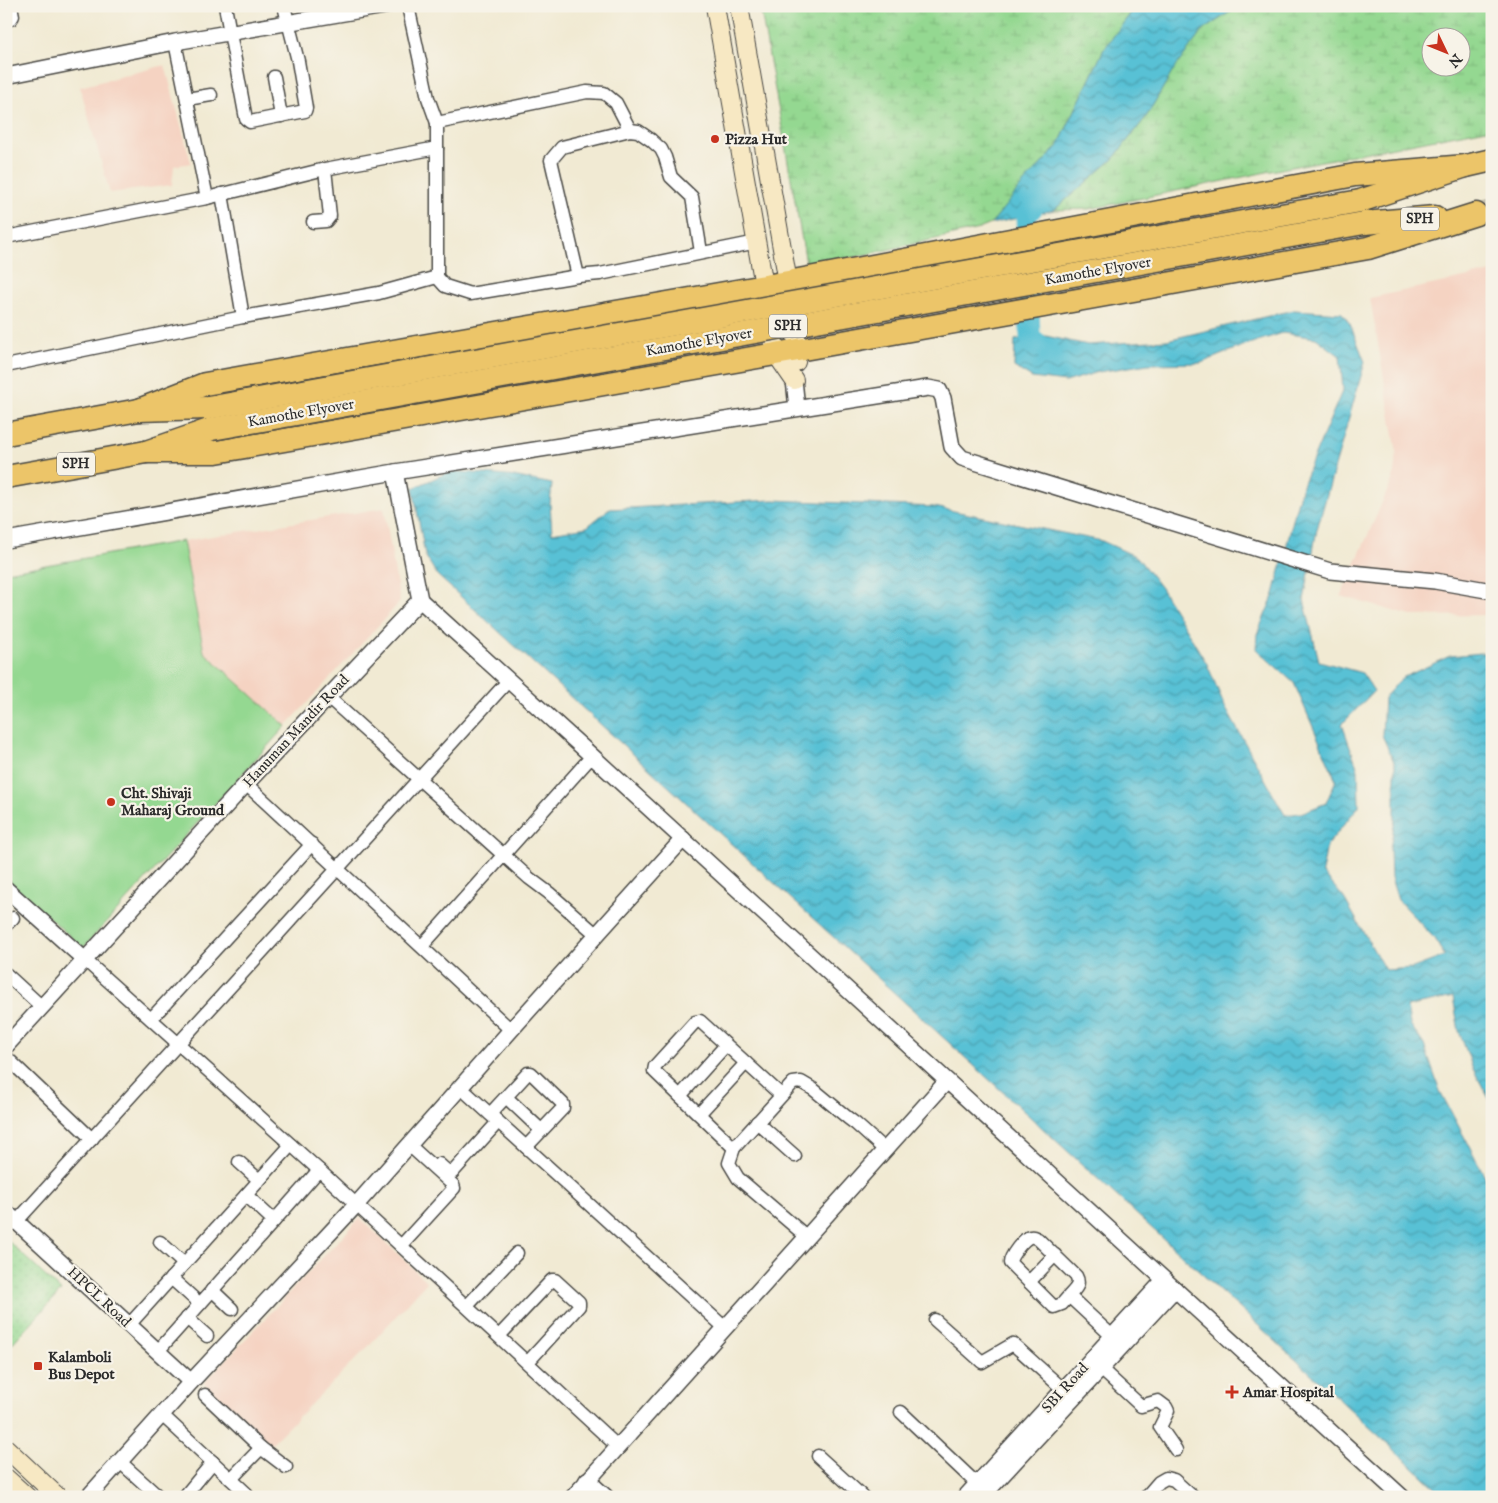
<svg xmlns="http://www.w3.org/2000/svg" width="1498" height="1503" font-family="'IM FELL English',serif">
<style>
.built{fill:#f5d3c2}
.wetland{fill:url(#wetland-marsh);stroke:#60825e;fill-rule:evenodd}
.park{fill:url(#park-dots);stroke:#60825e}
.garden{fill:#94d891;stroke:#60825e}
.water{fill:url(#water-waves);stroke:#427680}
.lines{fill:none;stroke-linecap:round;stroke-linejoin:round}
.river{stroke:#58c1d5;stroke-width:21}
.motorway-tunnel{stroke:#c9c4b1;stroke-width:22;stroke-dasharray:22 11;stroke-linecap:butt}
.minor-casing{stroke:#494844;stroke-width:15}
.tertiary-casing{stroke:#494844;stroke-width:18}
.secondary-casing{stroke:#494844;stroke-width:20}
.motorway-casing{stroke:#494844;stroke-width:25}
.minor{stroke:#fff;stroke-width:12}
.tertiary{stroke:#fff;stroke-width:15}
.secondary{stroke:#f7e8c3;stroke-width:18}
.motorway{stroke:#ecc569;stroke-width:22}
.motorway-bridge-casing{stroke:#494844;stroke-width:25;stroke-linecap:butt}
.motorway-bridge{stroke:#ecc569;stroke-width:22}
.poi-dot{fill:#c8321e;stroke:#f7f3e8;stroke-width:2}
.labels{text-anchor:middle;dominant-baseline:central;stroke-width:4.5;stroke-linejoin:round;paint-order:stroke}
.shield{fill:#f7f3e8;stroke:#686764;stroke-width:1}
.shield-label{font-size:14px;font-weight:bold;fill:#2b2b2b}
.poi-label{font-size:15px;font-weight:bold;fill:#2b2b2b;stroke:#f7f3e8;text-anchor:start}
.street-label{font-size:15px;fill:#2b2b2b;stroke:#f7f3e8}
</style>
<defs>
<pattern id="wetland-marsh" width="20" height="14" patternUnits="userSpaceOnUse" patternTransform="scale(1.25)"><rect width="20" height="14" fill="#94d891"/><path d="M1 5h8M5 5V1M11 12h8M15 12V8" fill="none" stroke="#80ba7d"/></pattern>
<pattern id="park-dots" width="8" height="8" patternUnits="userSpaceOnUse" patternTransform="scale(1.25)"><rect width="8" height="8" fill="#94d891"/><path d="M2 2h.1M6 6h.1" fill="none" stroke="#80ba7d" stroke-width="1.8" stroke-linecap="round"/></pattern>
<pattern id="water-waves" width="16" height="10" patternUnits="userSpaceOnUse" patternTransform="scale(1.25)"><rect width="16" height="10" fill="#58c1d5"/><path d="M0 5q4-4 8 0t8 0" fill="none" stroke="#499dad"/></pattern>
</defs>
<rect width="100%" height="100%" fill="#f7f3e8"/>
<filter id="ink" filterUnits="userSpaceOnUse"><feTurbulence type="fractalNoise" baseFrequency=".02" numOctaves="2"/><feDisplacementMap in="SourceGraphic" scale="10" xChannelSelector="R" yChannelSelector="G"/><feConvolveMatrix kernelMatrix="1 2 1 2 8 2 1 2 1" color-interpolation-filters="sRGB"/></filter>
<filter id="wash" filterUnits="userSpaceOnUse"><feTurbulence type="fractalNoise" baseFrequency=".0096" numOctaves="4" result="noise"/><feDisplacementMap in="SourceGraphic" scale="20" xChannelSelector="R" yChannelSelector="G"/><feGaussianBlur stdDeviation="1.12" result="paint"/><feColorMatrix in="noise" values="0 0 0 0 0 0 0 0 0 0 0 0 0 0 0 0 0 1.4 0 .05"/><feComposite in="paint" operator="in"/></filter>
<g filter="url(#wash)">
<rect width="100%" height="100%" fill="#f1ead3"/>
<g class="built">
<path d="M165 65 191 163 174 166 172 185 110 193 80 87Z"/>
<path d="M1492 272V615L1411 616 1341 596 1393 478 1397 453 1370 298Z"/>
<path d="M384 508 400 602 286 726 204 652 183 541Z"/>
<path d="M360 1218 427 1282 366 1349 270 1445 204 1383Z"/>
</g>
<g class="wetland">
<path d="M760 6H1136L1104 49 1058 146 1031 175 991 224 979 229 807 268Z"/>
<path d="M1239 6H1492V128L1281 169 1090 209 1054 210 1113 159 1146 117 1174 68 1203 30ZM1430 38H1460V68H1430Z"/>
</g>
<path class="park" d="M6 1239 61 1291 6 1350Z"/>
<path class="garden" d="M183 541 204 652 286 726 83 948 6 879V572Z"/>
<g class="water">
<path d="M1136 6H1239L1203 30 1174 69 1146 117 1113 159 1054 210 991 224 1022 185 1058 146 1104 49Z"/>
<path d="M1294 310 1342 313 1350 324 1365 362 1317 529 1304 600 1319 661 1362 673 1374 691 1342 724 1358 769 1359 806 1327 845 1322 872 1344 898 1385 970 1413 968 1445 956 1433 937 1398 900 1391 878 1390 849 1395 820V764L1382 735 1384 698 1402 678 1450 656 1492 652V1104L1473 1069 1459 1031 1453 997 1407 1007 1410 1024 1424 1045 1440 1091 1476 1159 1492 1190V1497H1446L437 575 425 555 413 488 451 471 518 477 552 484 550 504 552 533 587 527 609 509 773 500 934 507 1102 541 1137 557 1161 588 1207 664 1225 707 1285 815 1301 813 1326 803 1336 780 1294 683 1256 649 1257 634 1274 594 1302 485 1343 389 1340 356 1316 338 1283 333 1245 345 1201 363 1148 364 1098 372 1066 382 1032 378 1014 367 1015 340 1041 335 1088 345 1167 340Z"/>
</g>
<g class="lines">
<path class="river" d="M1043 195 1026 216 1030 337 1052 355"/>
</g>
</g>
<g filter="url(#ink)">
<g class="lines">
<path class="motorway-tunnel" d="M1476 214 1492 211"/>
<defs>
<g id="minor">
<path d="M225 6 246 119 250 122 305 111 306 108 298 61 284 6"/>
<path d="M408 6 428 98 437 123V277L445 286 470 294 578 276 600 274 757 242"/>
<path d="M6 20 11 19 13 16 11 6"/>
<path d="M175 42 207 198"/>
<path d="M274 77 281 116"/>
<path d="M187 99 211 95"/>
<path d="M437 123 587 92 604 93 616 103 630 130"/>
<path d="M222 194 243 317"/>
<path d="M313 222 326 221 330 216 325 169"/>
<path d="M6 237 207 198 325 169 437 148"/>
<path d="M578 276 551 160 562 147 630 130 638 131 651 140 661 149 665 157 671 177 692 197 701 252"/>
<path d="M6 366 243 317 379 293 437 277"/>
<path d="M328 697 529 878 549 893 597 935"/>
<path d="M246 784 511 1030"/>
<path d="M6 925 13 918"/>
<path d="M422 946 592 756"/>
<path d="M85 960 319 1170 617 1446"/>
<path d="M6 974 42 1007"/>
<path d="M151 1019 312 844"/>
<path d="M6 1057 92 1139"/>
<path d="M460 1087 724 1327"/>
<path d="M680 1096 726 1045"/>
<path d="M506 1097 541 1130"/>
<path d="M490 1114 528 1073H531L563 1104V1108L526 1147"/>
<path d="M699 1114 746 1063"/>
<path d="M757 1122 795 1156"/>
<path d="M734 1148 654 1071 655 1066 695 1022 700 1021 781 1095"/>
<path d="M239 1162 259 1180"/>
<path d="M439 1164 449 1173H452L498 1122"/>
<path d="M17 1221 509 680"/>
<path d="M274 1221 319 1170"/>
<path d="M807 1237 738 1178 729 1163 734 1148 793 1083 801 1082 813 1089 848 1118 856 1124 885 1150"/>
<path d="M160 1242 184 1264"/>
<path d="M401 1246 454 1188 453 1185 409 1145"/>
<path d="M171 1278 200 1304"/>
<path d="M1029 1282 1055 1255"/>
<path d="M212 1290 232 1309"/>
<path d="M1069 1296C1075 1289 1081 1285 1076 1276L1038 1239C1035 1238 1034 1236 1030 1237 1024 1238 1010 1256 1010 1263L1054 1307 1062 1304 1069 1296 1112 1336"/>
<path d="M467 1306 517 1253"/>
<path d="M187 1318 207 1336"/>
<path d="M935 1320 982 1362 1013 1344 1064 1390"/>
<path d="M129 1325 291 1145"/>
<path d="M499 1336 552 1280H555L579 1302V1306L528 1362"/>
<path d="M158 1351 274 1221 246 1195"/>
<path d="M1101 1369 1141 1406 1158 1401 1166 1407 1168 1411 1160 1427 1176 1450"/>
<path d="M205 1395 261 1448"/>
<path d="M901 1412 977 1484"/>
<path d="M161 1414 247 1494"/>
<path d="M818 1456 863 1497"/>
<path d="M119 1461 159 1497"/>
<path d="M231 1479 261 1448 286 1467"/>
<path d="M184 1497 213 1462"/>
<path d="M1146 1497 1159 1482 1166 1478 1174 1480 1193 1497"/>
</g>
<g id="tertiary">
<path d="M6 76 175 42 385 6"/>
<path d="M794 380 797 408"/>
<path d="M395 472 420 600"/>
<path d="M6 540 395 472 928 388 939 390 943 398 952 447 962 458 1330 571 1435 581 1492 591"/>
<path d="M420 600 592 756 1402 1497"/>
<path d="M6 889 85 960"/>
<path d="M6 1046 246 784 420 600"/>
<path d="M6 1212 191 1382"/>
<path d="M587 1480 606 1497"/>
<path d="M88 1497 191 1382 356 1205 511 1030 683 839"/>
<path d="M573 1497 947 1081"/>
<path d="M965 1497 1164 1280"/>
<path d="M982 1497 1175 1289"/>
</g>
<g id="secondary">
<path d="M715 6 776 354 794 380"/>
<path d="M739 6 788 282 798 350 796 362"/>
<path d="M6 1448 58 1497"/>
<path d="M6 1478 27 1497"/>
</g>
<g id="motorway">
<path d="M1360 201 1466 166 1492 160"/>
<path d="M1364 223 1435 217"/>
<path d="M139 410 205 384 788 282 1355 175 1466 166"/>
<path d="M6 434 139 410 208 408"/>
<path d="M146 452H216L798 350 1368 248 1476 214"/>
<path d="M6 477 146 452 212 429"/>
</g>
</defs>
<use href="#minor" class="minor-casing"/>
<use href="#tertiary" class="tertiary-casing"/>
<use href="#secondary" class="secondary-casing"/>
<use href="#motorway" class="motorway-casing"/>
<use href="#minor" class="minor"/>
<use href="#tertiary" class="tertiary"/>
<use href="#secondary" class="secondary"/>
<use href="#motorway" class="motorway"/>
<defs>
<g id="motorway-bridge">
<path d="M208 408 1360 201"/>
<path d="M212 429 1364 223"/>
</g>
</defs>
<use href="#motorway-bridge" class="motorway-bridge-casing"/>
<use href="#motorway-bridge" class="motorway-bridge"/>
</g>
</g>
<g class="poi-dot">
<circle cx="715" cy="139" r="5"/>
<circle cx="111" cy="802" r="5"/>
<rect x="33" y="1361" width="10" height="10" rx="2.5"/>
<path d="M1229.5 1384.5h5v5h5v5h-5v5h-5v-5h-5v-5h5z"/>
</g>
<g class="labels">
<g class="shield">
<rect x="1401" y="207.5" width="38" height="23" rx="4"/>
<rect x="769" y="314.5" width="38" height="23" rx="4"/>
<rect x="57" y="452.5" width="38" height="23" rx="4"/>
</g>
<g class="shield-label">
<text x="1420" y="219">SPH</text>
<text x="788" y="326">SPH</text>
<text x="76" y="464">SPH</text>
</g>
<g class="poi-label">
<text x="725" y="139">Pizza Hut</text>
<text x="121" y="793">Cht. Shivaji<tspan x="121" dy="17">Maharaj Ground</tspan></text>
<text x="48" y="1357">Kalamboli<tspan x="48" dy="17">Bus Depot</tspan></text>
<text x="1243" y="1392">Amar Hospital</text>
</g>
<g class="street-label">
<text transform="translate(1098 271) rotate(-10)">Kamothe Flyover</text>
<text transform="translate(699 342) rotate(-10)">Kamothe Flyover</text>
<text transform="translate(301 413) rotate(-10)">Kamothe Flyover</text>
<text transform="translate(296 731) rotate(-47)">Hanuman Mandir Road</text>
<text transform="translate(99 1297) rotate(43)">HPCL Road</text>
<text transform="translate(1065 1388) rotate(-48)">SBI Road</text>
</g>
</g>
<rect width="1498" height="1503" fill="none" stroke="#f7f3e8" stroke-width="25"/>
<g transform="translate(1446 52) rotate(133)"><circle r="24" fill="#f7f3e8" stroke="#a5a39c"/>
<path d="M0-4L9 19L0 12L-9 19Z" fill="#c8321e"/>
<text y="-8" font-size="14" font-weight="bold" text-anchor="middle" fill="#2b2b2b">N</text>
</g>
</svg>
